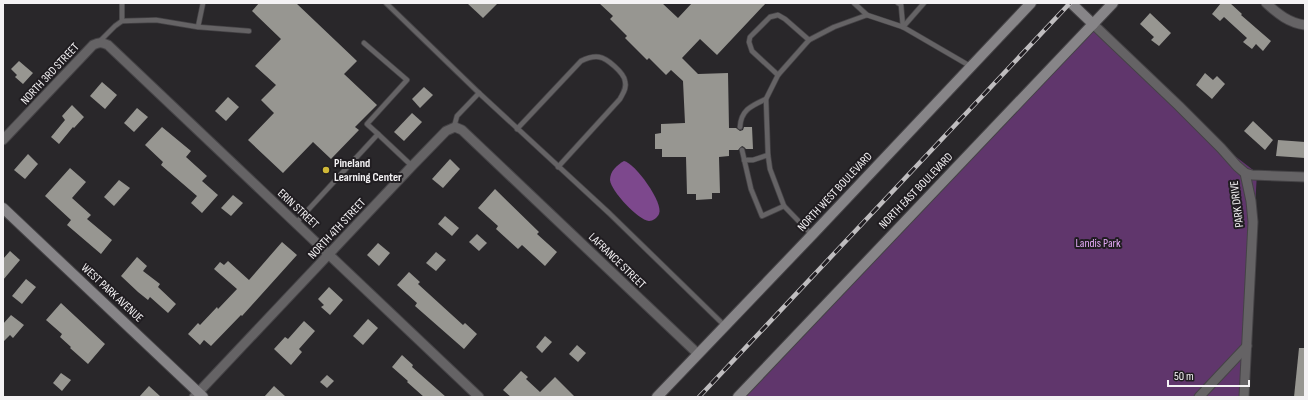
<svg xmlns="http://www.w3.org/2000/svg" width="1308" height="400" font-family="'Sofia Sans Condensed',sans-serif">
<style>
.green{fill:#60366c}
.water{fill:#7d488d}
.building{fill:#979691}
.lines{fill:none;stroke-linecap:round;stroke-linejoin:round}
.service-casing{stroke:#454346;stroke-width:6}
.minor-casing{stroke:#454346;stroke-width:11}
.secondary-casing{stroke:#454346;stroke-width:12}
.service{stroke:#656365;stroke-width:4.5}
.minor{stroke:#656365;stroke-width:9}
.secondary{stroke:#878588;stroke-width:10}
.rail-casing{stroke:#bfbdbf;stroke-width:4.5}
.rail{stroke:#201d21;stroke-width:3;stroke-dasharray:9;stroke-linecap:butt}
.poi-dot{fill:#d0b837;stroke:#201d21;stroke-width:1.5}
.labels{text-anchor:middle;dominant-baseline:central;stroke-width:4;stroke-linejoin:round;paint-order:stroke}
.street-label{font-size:12px;fill:#f4f2f4;stroke:#201d21}
.poi-label{font-size:12px;font-weight:bold;fill:#f4f2f4;stroke:#201d21;text-anchor:start}
.park-label{font-size:12px;fill:#e6abf8;stroke:#201d21}
</style>
<rect width="100%" height="100%" fill="#29272a"/>
<path class="green" d="M1093 24 1209 136 1257 173 1244 397H738Z"/>
<path class="water" d="M624 161C635 163 664 203 659 214 657 218 653 221 649 221 638 220 611 191 610 180 610 171 617 165 624 161Z"/>
<g class="building">
<path d="M259 3H296L357 61 344 74 377 105 355 127 359 130 331 159 313 142 283 173 248 140 274 113 261 100 276 85 255 66 281 39 252 11Z"/>
<path d="M467 3H498L483 18Z"/>
<path d="M599 3H662L678 18 692 3H766L717 55 700 39 682 58 698 74 728 73 729 128H736L740 131 743 130 744 127H752L753 149H746L744 147 742 146 738 150H729V156L719 157 720 193H712V199L696 200V194H687L686 157H662V149H655V134L661 133V124L685 123 683 81 671 70 666 75 649 58 647 60 625 38 627 36 610 19 613 16Z"/>
<path d="M1221 3H1230L1242 14 1241 15 1271 41 1263 51 1256 44 1252 49 1243 42 1247 38 1224 17 1220 21 1212 14Z"/>
<path d="M1150 13 1171 33 1159 46 1151 40 1154 37 1140 24Z"/>
<path d="M19 61 33 73 23 84 15 77 17 75 11 69Z"/>
<path d="M1205 73 1213 80 1217 76 1225 84 1212 99 1196 85Z"/>
<path d="M102 82 117 95 105 109 90 96Z"/>
<path d="M424 87 433 95 420 108 412 99Z"/>
<path d="M228 97 239 107 226 121 215 111Z"/>
<path d="M72 105 84 117 74 128 73 127 59 144 51 137 65 120 62 116Z"/>
<path d="M137 108 148 117 134 132 124 123Z"/>
<path d="M412 113 422 122 404 141 394 132Z"/>
<path d="M1253 121 1273 140 1265 150 1244 131Z"/>
<path d="M162 127 191 151 186 157 207 176 202 181 218 195 202 213 191 203 197 196 161 165 163 162 145 145Z"/>
<path d="M1278 140 1305 142V158L1276 156Z"/>
<path d="M28 154 38 164 25 179 14 170Z"/>
<path d="M450 159 460 169 443 188 432 179Z"/>
<path d="M70 168 86 182 72 198 91 215 87 219 112 240 101 254 67 225 71 220 45 196Z"/>
<path d="M119 180 130 188 114 206 104 197Z"/>
<path d="M495 189 539 232 537 234 557 252 545 266 522 245 518 249 496 229 498 226 478 208Z"/>
<path d="M233 195 243 203 231 216 221 208Z"/>
<path d="M445 216 459 228 452 236 438 224Z"/>
<path d="M477 234 487 243 479 251 469 242Z"/>
<path d="M282 242 297 255 242 316 241 315 211 346 204 340 200 345 188 334 198 323 200 325 217 307 218 309 237 289 214 269 220 262 224 265 228 261 249 280Z"/>
<path d="M378 243 390 253 379 266 367 255Z"/>
<path d="M10 251 20 260 3 280V259Z"/>
<path d="M436 252 446 260 436 271 426 263Z"/>
<path d="M137 257 147 266 143 271 160 284 158 287 176 304 168 313 150 297 148 300 138 292 121 276Z"/>
<path d="M409 272 420 282 418 284 463 325 465 323 477 334 464 349 415 306 417 303 397 285Z"/>
<path d="M26 279 36 287 22 304 12 296Z"/>
<path d="M329 287 343 300 330 315 321 307 324 305 318 299Z"/>
<path d="M61 303 105 344 88 364 70 348 71 347 60 337 62 334 46 320Z"/>
<path d="M11 315 24 325 13 338 10 335 3 342V324Z"/>
<path d="M368 319 378 328 363 345 353 336Z"/>
<path d="M304 321 315 331 299 349 302 352 291 365 274 349 285 337 288 339Z"/>
<path d="M545 336 552 342 542 353 536 347Z"/>
<path d="M577 345 586 353 578 362 569 354Z"/>
<path d="M1299 348H1305V397H1294Z"/>
<path d="M402 355 413 365 412 367 446 397H424L407 382 408 381 392 367Z"/>
<path d="M521 371 528 377 526 379 540 392 555 377 575 397H511L503 390Z"/>
<path d="M61 373 71 380 62 391 53 383Z"/>
<path d="M327 375 334 381 327 388 320 382Z"/>
<path d="M149 386 161 397H139Z"/>
<path d="M274 386 286 397H264Z"/>
</g>
<g class="lines">
<defs>
<g id="service">
<path d="M122 3V21"/>
<path d="M386 3 479 93 609 213 725 326"/>
<path d="M854 3 867 15"/>
<path d="M898 3 901 5 903 27"/>
<path d="M198 27 203 3"/>
<path d="M903 27 924 3"/>
<path d="M98 43 115 26 122 21 156 20 198 27 249 31"/>
<path d="M778 75 752 51 749 42 750 37 770 17 778 15 785 19 809 40"/>
<path d="M454 127 457 116 479 93"/>
<path d="M740 127C741 110 751 106 766 99"/>
<path d="M517 129 581 61C587 58 592 56 599 57 607 58 624 73 625 81 627 88 623 93 620 99L558 167"/>
<path d="M378 134 412 166"/>
<path d="M742 150 751 189 762 216 784 206"/>
<path d="M744 160H753L768 155"/>
<path d="M296 223 378 134 367 124 407 80 364 43"/>
<path d="M812 235 784 206 770 169 768 155 766 99 778 75 809 40 834 27 867 15 903 27 970 66"/>
</g>
<g id="minor">
<path d="M1266 3C1278 14 1289 23 1305 25"/>
<path d="M1093 24 1179 106 1221 148 1237 166 1245 173 1251 201 1253 222 1244 397"/>
<path d="M3 140 93 45C99 42 102 42 108 45L479 397"/>
<path d="M1245 173 1252 175 1305 177"/>
<path d="M194 397 412 166 446 131 455 127 462 130 698 354"/>
<path d="M1199 397 1247 346"/>
</g>
<g id="secondary">
<path d="M1071 3 1093 24"/>
<path d="M3 208 203 397"/>
<path d="M657 397 812 235 1031 3"/>
<path d="M738 397 1113 3"/>
</g>
</defs>
<use href="#service" class="service-casing"/>
<use href="#minor" class="minor-casing"/>
<use href="#secondary" class="secondary-casing"/>
<use href="#service" class="service"/>
<use href="#minor" class="minor"/>
<use href="#secondary" class="secondary"/>
<defs>
<path id="rail" d="M699 397 1070 3"/>
</defs>
<use href="#rail" class="rail-casing"/>
<use href="#rail" class="rail"/>
</g>
<circle class="poi-dot" cx="326" cy="170" r="4"/>
<g class="labels">
<g class="street-label">
<text transform="translate(50 74) rotate(-47)">NORTH 3RD STREET</text>
<text transform="translate(916 191) rotate(-46)">NORTH EAST BOULEVARD</text>
<text transform="translate(835 192) rotate(-47)">NORTH WEST BOULEVARD</text>
<text transform="translate(1237 204) rotate(-97)">PARK DRIVE</text>
<text transform="translate(298 209) rotate(43)">ERIN STREET</text>
<text transform="translate(337 229) rotate(-47)">NORTH 4TH STREET</text>
<text transform="translate(617 261) rotate(44)">LAFRANCE STREET</text>
<text transform="translate(112 293) rotate(43)">WEST PARK AVENUE</text>
</g>
<g class="poi-label">
<text x="334" y="163">Pineland<tspan x="334" dy="14">Learning Center</tspan></text>
</g>
<g class="park-label">
<text x="1098" y="243">Landis Park</text>
</g>
</g>
<rect width="1308" height="400" fill="none" stroke="#f4f2f4" stroke-width="8"/>
<path d="M1168 380v6h81v-6" fill="none" stroke="#f4f2f4" stroke-width="2"/>
<text x="1174" y="380" font-size="12" fill="#f4f2f4" stroke="#201d21" stroke-width="3" paint-order="stroke">50 m</text>
</svg>
